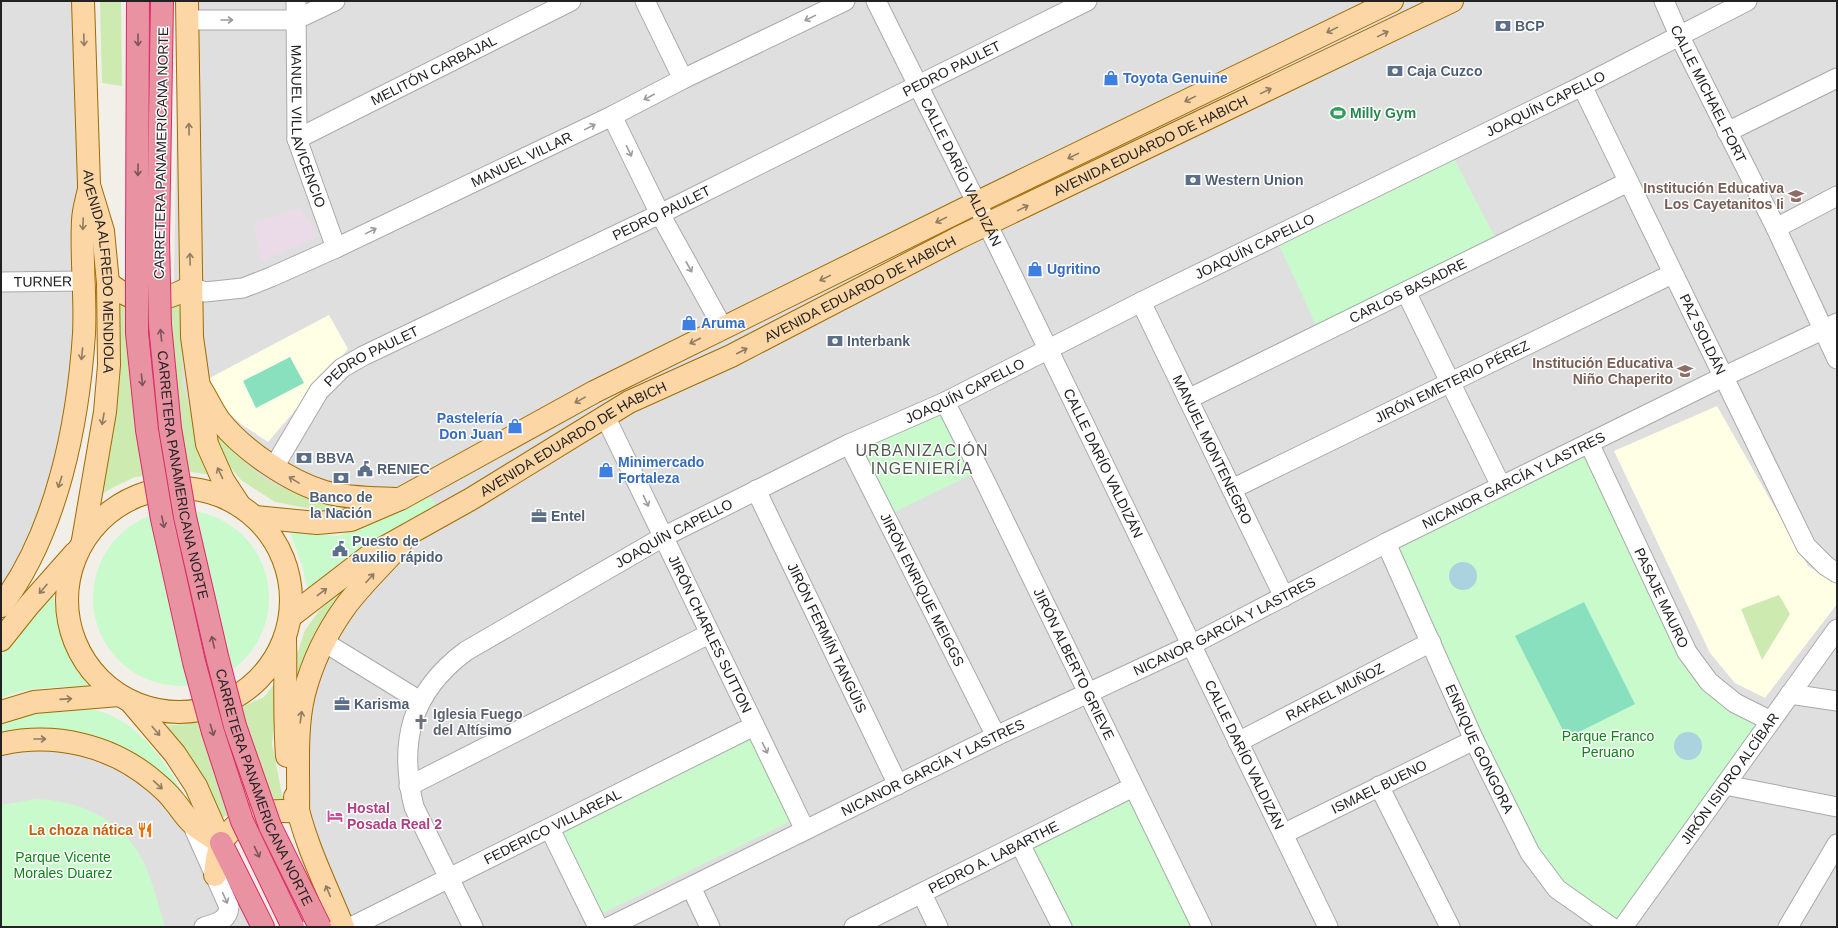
<svg xmlns="http://www.w3.org/2000/svg" width="1838" height="928" font-family="Arial,sans-serif">
<style>
.residential{fill:#e0dfdf}
.industrial{fill:#ebdbe8}
.education{fill:#ffffe5}
.grass{fill:#cdebb0}
.park{fill:#c8facc}
.pitch{fill:#88e0be}
.water{fill:#aad3df}
.lines{fill:none;stroke-linecap:round;stroke-linejoin:round}
.minor-casing{stroke:#a9a9a9;stroke-width:21}
.major-casing{stroke:#a06b00;stroke-width:24}
.highway-casing{stroke:#dc2a67;stroke-width:24}
.minor{stroke:#fff;stroke-width:19}
.major{stroke:#fcd6a4;stroke-width:22}
.highway{stroke:#e892a2;stroke-width:22}
.highway-bridge-casing{stroke:#dc2a67;stroke-width:24;stroke-linecap:butt}
.highway-bridge{stroke:#e892a2;stroke-width:22}
.oneway{stroke:#9c9c9c}
.oneway2{stroke:#8f7c63}
.oneway3{stroke:#7b545c}
.labels{text-anchor:middle;dominant-baseline:central;stroke-width:3;stroke-linejoin:round;paint-order:stroke}
.service-label{font-size:14px;font-weight:bold;fill:#4e5e75;stroke:#fff;text-anchor:start}
.street-label{font-size:14px;fill:#222;stroke:#fff}
.shop-label{font-size:14px;font-weight:bold;fill:#366cbe;stroke:#fff;text-anchor:start}
.leisure-label{font-size:14px;font-weight:bold;fill:#27864d;stroke:#fff;text-anchor:start}
.education-label{font-size:14px;font-weight:bold;fill:#785e54;stroke:#fff;text-anchor:end}
.worship-label{font-size:14px;font-weight:bold;fill:#5b616d;stroke:#fff;text-anchor:start}
.park-label{font-size:14px;fill:#0c8416;stroke:#fff}
.hotel-label{font-size:14px;font-weight:bold;fill:#b23c85;stroke:#fff;text-anchor:start}
.food-label{font-size:14px;font-weight:bold;fill:#c56008;stroke:#fff;text-anchor:end}
.quarter-label{font-size:16px;letter-spacing:1px;fill:#555;stroke:#fff}
</style>
<rect width="100%" height="100%" fill="#f2efe9"/>
<g class="residential">
<path d="M1 1H94L89 377 1 616Z"/>
<path d="M176 1H1837V927H335L302 863 292 827 293 716 403 516 294 498 190 431 178 389 173 320 178 71Z"/>
<path d="M1 728 139 749 232 849 272 927H1Z"/>
</g>
<path class="industrial" d="M300 208 318 236 262 261 253 223Z"/>
<g class="education">
<path d="M329 315 348 349 268 442 241 424 220 405 204 381Z"/>
<path d="M1717 406 1808 566 1837 584V604L1765 698 1735 683 1710 653 1614 451Z"/>
</g>
<g class="grass">
<path d="M100 1H121L122 86 102 83Z"/>
<path d="M113 298 179 301 183 387 210 475 191 472 135 477 114 487 91 500Z"/>
<path d="M207 420C225 443 250 472 276 485 300 496 327 499 353 504L341 508 322 511 275 502 241 480 218 452Z"/>
<path d="M382 564 296 709 295 660 305 630 319 611 346 583Z"/>
<path d="M1779 595 1790 614 1762 660 1741 609Z"/>
<path d="M278 679 272 744 283 799 274 800 221 818 162 726 196 723 219 717 264 697Z"/>
</g>
<g class="park">
<path d="M1453 157 1495 237 1317 327 1279 245Z"/>
<path d="M943 410 974 473 893 513 862 450Z"/>
<path d="M1589 443 1687 652 1771 721 1623 927 1557 889 1386 543Z"/>
<path d="M428 495 437 505 349 557 308 592 303 568 290 532 338 536Z"/>
<circle cx="181" cy="598" r="88"/>
<path d="M53 590 57 623 68 654 89 687C59 687 29 686 1 698V656Z"/>
<path d="M85 708C136 715 166 761 188 803L156 773 1 734V721L31 711Z"/>
<path d="M753 737 795 819 601 914 559 829Z"/>
<path d="M1133 797 1197 927H1067L1028 848Z"/>
<path d="M35 799C78 800 120 818 141 857 152 878 158 904 165 927H1V805Z"/>
</g>
<g class="pitch">
<path d="M290 357 304 383 256 408 243 381Z"/>
<path d="M1584 602 1635 704 1567 738 1515 636Z"/>
</g>
<g class="water">
<circle cx="1463" cy="576" r="14"/>
<circle cx="1688" cy="746" r="14"/>
</g>
<g class="lines">
<defs>
<g id="minor">
<path id="s1" d="M296 1 297 139 336 248"/>
<path d="M645 1 683 79"/>
<path id="s2" d="M876 1 1001 252 1328 927"/>
<path id="s3" d="M1664 1 1679 35 1776 228 1837 359"/>
<path d="M188 20H295L335 1"/>
<path id="s4" d="M1582 86 1806 546 1826 566 1837 573"/>
<path d="M612 116 660 214 723 328"/>
<path d="M1727 132 1837 78"/>
<path id="s5" d="M297 139 571 1"/>
<path d="M1776 228 1837 196"/>
<path id="s6" d="M1 282 84 281"/>
<path id="s7" d="M191 287 205 292 243 288 271 277 336 248 612 116 683 79 845 1"/>
<path d="M1406 292 1501 486"/>
<path id="s8" d="M1141 302 1284 597"/>
<path id="s9" d="M1188 399 1628 182"/>
<path id="s10" d="M945 402 984 479 1202 927"/>
<path id="s11" d="M605 416 805 830"/>
<path id="s12" d="M1589 443 1687 652 1709 682 1735 703 1771 721"/>
<path id="s13" d="M849 444 996 736"/>
<path id="s14" d="M274 467 319 391 342 368 363 356 660 214 1087 1"/>
<path id="s15" d="M1232 489 1672 274"/>
<path id="s16" d="M756 490 898 785"/>
<path id="s17" d="M1386 543 1474 740 1530 853 1557 889 1611 927"/>
<path d="M324 642 420 701"/>
<path d="M1790 694 1837 701"/>
<path id="s18" d="M1238 742 1431 642"/>
<path d="M1725 785 1837 807"/>
<path d="M409 786 709 634"/>
<path d="M1379 786 1450 927"/>
<path d="M192 824 229 907C228 921 216 923 204 927"/>
<path d="M550 829 598 927"/>
<path id="s19" d="M1283 834 1474 740"/>
<path d="M1020 844 1062 927"/>
<path d="M691 887 710 927"/>
<path d="M922 894 938 927"/>
<path id="s20" d="M351 927 754 726"/>
<path id="s21" d="M473 927 414 807C398 741 411 692 466 651L663 537 849 444 945 402 1141 302 1582 86 1747 1"/>
<path id="s22" d="M609 927 996 736 1191 645 1386 543 1723 377 1837 323"/>
<path id="s23" d="M854 927 1133 787"/>
<path id="s24" d="M1623 927 1837 629"/>
<path d="M1788 927 1837 844"/>
</g>
<g id="major">
<path id="s25" d="M83 1 89 185 103 231 108 283 109 365 105 412 83 540"/>
<path d="M187 1 192 337 207 444 223 480 240 506"/>
<path d="M108 283C137 306 159 304 191 287"/>
<path d="M201 389C208 400 213 412 220 421 243 450 290 482 325 492 347 498 372 498 395 499"/>
<circle cx="179" cy="600" r="112"/>
<path d="M255 517 317 523 351 520 400 499 594 392 976 203 1392 1"/>
<path d="M1 606C57 532 78 424 84 334 86 296 81 259 83 221 83 211 87 199 89 189"/>
<path id="s26" d="M291 616 369 556 471 499 629 402 731 356 958 238 1452 1"/>
<path d="M285 639C286 678 284 717 287 756"/>
<path d="M1 640 29 605 75 553"/>
<path d="M130 701 175 754 196 786 221 843"/>
<path d="M1 712 34 702 119 695"/>
<path d="M1 744C55 732 112 745 155 782 161 787 169 794 174 801 180 808 186 818 193 824 201 831 212 837 221 843"/>
<path d="M295 797C304 842 326 885 343 927"/>
<path d="M215 875C216 865 217 854 221 844 222 841 225 837 228 834 245 812 272 809 298 812 299 775 295 730 304 694 312 663 327 632 345 607 361 585 382 566 400 545"/>
</g>
<g id="highway">
<path d="M158 240 162 1"/>
<path d="M137 243 138 1"/>
<path d="M221 843 263 927"/>
</g>
</defs>
<use href="#minor" class="minor-casing"/>
<use href="#major" class="major-casing"/>
<use href="#highway" class="highway-casing"/>
<use href="#minor" class="minor"/>
<use href="#major" class="major"/>
<use href="#highway" class="highway"/>
<defs>
<g id="highway-bridge">
<path id="s27" d="M158 240 160 325 170 428 185 517 217 656 235 726 270 826 320 927"/>
<path d="M137 243V333L147 430 162 519 194 662 213 732 242 821 293 927"/>
</g>
</defs>
<use href="#highway-bridge" class="highway-bridge-casing"/>
<use href="#highway-bridge" class="highway-bridge"/>
</g>
<defs><path id="oneway-shaft" d="M-6 0H5M1.5-3L5.5 0L1.5 3" fill="none" stroke-width="1.6" stroke-linecap="round" stroke-linejoin="round"/></defs>
<g class="oneway">
<use href="#oneway-shaft" transform="translate(810 18) rotate(154)"/>
<use href="#oneway-shaft" transform="translate(227 20)"/>
<use href="#oneway-shaft" transform="translate(649 97) rotate(152)"/>
<use href="#oneway-shaft" transform="translate(590 127) rotate(-26)"/>
<use href="#oneway-shaft" transform="translate(629 151) rotate(64)"/>
<use href="#oneway-shaft" transform="translate(371 231) rotate(-26)"/>
<use href="#oneway-shaft" transform="translate(689 267) rotate(61)"/>
<use href="#oneway-shaft" transform="translate(646 501) rotate(65)"/>
<use href="#oneway-shaft" transform="translate(765 748) rotate(64)"/>
<use href="#oneway-shaft" transform="translate(225 898) rotate(66)"/>
</g>
<g class="oneway2">
<use href="#oneway-shaft" transform="translate(1332 30) rotate(154)"/>
<use href="#oneway-shaft" transform="translate(1383 34) rotate(-26)"/>
<use href="#oneway-shaft" transform="translate(84 40) rotate(88)"/>
<use href="#oneway-shaft" transform="translate(1266 91) rotate(-26)"/>
<use href="#oneway-shaft" transform="translate(1190 99) rotate(154)"/>
<use href="#oneway-shaft" transform="translate(189 129) rotate(-91)"/>
<use href="#oneway-shaft" transform="translate(1073 156) rotate(154)"/>
<use href="#oneway-shaft" transform="translate(1023 208) rotate(-26)"/>
<use href="#oneway-shaft" transform="translate(941 220) rotate(154)"/>
<use href="#oneway-shaft" transform="translate(83 224) rotate(92)"/>
<use href="#oneway-shaft" transform="translate(190 259) rotate(-91)"/>
<use href="#oneway-shaft" transform="translate(825 278) rotate(154)"/>
<use href="#oneway-shaft" transform="translate(695 341) rotate(153)"/>
<use href="#oneway-shaft" transform="translate(742 351) rotate(-27)"/>
<use href="#oneway-shaft" transform="translate(82 354) rotate(96)"/>
<use href="#oneway-shaft" transform="translate(580 400) rotate(151)"/>
<use href="#oneway-shaft" transform="translate(103 419) rotate(100)"/>
<use href="#oneway-shaft" transform="translate(220 473) rotate(-115)"/>
<use href="#oneway-shaft" transform="translate(294 480) rotate(-148)"/>
<use href="#oneway-shaft" transform="translate(60 482) rotate(108)"/>
<use href="#oneway-shaft" transform="translate(370 578) rotate(-48)"/>
<use href="#oneway-shaft" transform="translate(43 589) rotate(131)"/>
<use href="#oneway-shaft" transform="translate(322 592) rotate(-37)"/>
<use href="#oneway-shaft" transform="translate(66 699) rotate(-4)"/>
<use href="#oneway-shaft" transform="translate(301 717) rotate(-82)"/>
<use href="#oneway-shaft" transform="translate(156 731) rotate(50)"/>
<use href="#oneway-shaft" transform="translate(40 739)"/>
<use href="#oneway-shaft" transform="translate(158 785) rotate(43)"/>
<use href="#oneway-shaft" transform="translate(328 891) rotate(-113)"/>
</g>
<g class="oneway3">
<use href="#oneway-shaft" transform="translate(138 40) rotate(90)"/>
<use href="#oneway-shaft" transform="translate(138 170) rotate(91)"/>
<use href="#oneway-shaft" transform="translate(161 335) rotate(-96)"/>
<use href="#oneway-shaft" transform="translate(142 380) rotate(84)"/>
<use href="#oneway-shaft" transform="translate(163 522) rotate(78)"/>
<use href="#oneway-shaft" transform="translate(213 642) rotate(-103)"/>
<use href="#oneway-shaft" transform="translate(212 730) rotate(74)"/>
<use href="#oneway-shaft" transform="translate(257 852) rotate(65)"/>
</g>
<defs>
<symbol id="bank-bare" viewBox="-9 -9 18 18"><path d="M-6-4H6V4H-6ZM0-2.3a2.3 2.3 0 1 0 0 4.6a2.3 2.3 0 1 0 0-4.6Z" fill="#5c6f8a" stroke="#fff" stroke-width="2.5" paint-order="stroke"/></symbol>
<symbol id="shop-bare" viewBox="-9 -9 18 18"><path d="M-5-2.5h2.3a2.7 3.5 0 0 1 5.4 0H5L5.5 6h-11ZM-1.5-2.5h3a1.5 2.3 0 0 0-3 0Z" fill="#3f7fe0" stroke="#fff" stroke-width="2.5" paint-order="stroke"/></symbol>
<symbol id="stadium-bare" viewBox="-9 -9 18 18"><path d="M0-5a6.5 5 0 1 0 0 10a6.5 5 0 1 0 0-10ZM-3.5-1.8h7v3.6h-7Z" fill="#2e9e5b" stroke="#fff" stroke-width="2.5" paint-order="stroke"/></symbol>
<symbol id="school-bare" viewBox="-9 -9 18 18"><path d="M0-5L7-2L0 1L-7-2ZM-4 1L0 2.5L4 1V4Q0 6-4 4Z" fill="#8d6e63" stroke="#fff" stroke-width="2.5" paint-order="stroke"/></symbol>
<symbol id="civic-bare" viewBox="-9 -9 18 18"><path d="M-.6-6.5H3V-4.5H.6V-3L4-1V1h2V6H-6V1h2V-1L-.6-3ZM-1.2 2.5V6h2.4V2.5Z" fill="#5c6f8a" stroke="#fff" stroke-width="2.5" paint-order="stroke"/></symbol>
<symbol id="office-bare" viewBox="-9 -9 18 18"><path d="M-6-3h4V-5.5h4V-3h4V5H-6ZM-1-4.5V-3h2v-1.5ZM-6 0V1H6V0Z" fill="#5c6f8a" stroke="#fff" stroke-width="2.5" paint-order="stroke"/></symbol>
<symbol id="church-bare" viewBox="-9 -9 18 18"><path d="M-1.2-6h2.4v3.5h3.3v2.4h-3.3V6h-2.4V-.1h-3.3v-2.4h3.3Z" fill="#6b7280" stroke="#fff" stroke-width="2.5" paint-order="stroke"/></symbol>
<symbol id="hotel-bare" viewBox="-9 -9 18 18"><path d="M-6-4.5h1.5V1H6V5H4.5V3h-9V5H-6ZM-4 0a1.8 1.8 0 1 1 3.6 0ZM.5 0V-2.5h3Q6-2.5 6 0Z" fill="#d1479c" stroke="#fff" stroke-width="2.5" paint-order="stroke"/></symbol>
<symbol id="restaurant-bare" viewBox="-9 -9 18 18"><path d="M-5-6h1v4h1v-4h1v4h1v-4h1v5L-1.5 .5V6h-2V.5L-5-1ZM5-6V6H3V1.5H1.5Q1.5-4 5-6Z" fill="#e8710a" stroke="#fff" stroke-width="2.5" paint-order="stroke"/></symbol>
</defs>
<g fill-rule="evenodd">
<use href="#bank-bare" x="1492" y="15" width="22" height="22"/>
<use href="#bank-bare" x="1384" y="60" width="22" height="22"/>
<use href="#shop-bare" x="1100" y="67" width="22" height="22"/>
<use href="#stadium-bare" x="1327" y="102" width="22" height="22"/>
<use href="#bank-bare" x="1182" y="169" width="22" height="22"/>
<use href="#school-bare" x="1785" y="185" width="22" height="22"/>
<use href="#shop-bare" x="1024" y="258" width="22" height="22"/>
<use href="#shop-bare" x="678" y="312" width="22" height="22"/>
<use href="#bank-bare" x="824" y="330" width="22" height="22"/>
<use href="#school-bare" x="1674" y="360" width="22" height="22"/>
<use href="#shop-bare" x="504" y="415" width="22" height="22"/>
<use href="#bank-bare" x="293" y="447" width="22" height="22"/>
<use href="#civic-bare" x="354" y="458" width="22" height="22"/>
<use href="#shop-bare" x="595" y="459" width="22" height="22"/>
<use href="#bank-bare" x="330" y="467" width="22" height="22"/>
<use href="#office-bare" x="528" y="505" width="22" height="22"/>
<use href="#civic-bare" x="329" y="538" width="22" height="22"/>
<use href="#office-bare" x="331" y="693" width="22" height="22"/>
<use href="#church-bare" x="410" y="711" width="22" height="22"/>
<use href="#hotel-bare" x="324" y="805" width="22" height="22"/>
<use href="#restaurant-bare" x="134" y="819" width="22" height="22"/>
</g>
<g class="labels">
<g class="service-label">
<text x="1515" y="26">BCP</text>
<text x="1407" y="71">Caja Cuzco</text>
<text x="1205" y="180">Western Union</text>
<text x="847" y="341">Interbank</text>
<text x="316" y="458">BBVA</text>
<text x="377" y="469">RENIEC</text>
<text x="341" y="497" text-anchor="middle">Banco de<tspan x="341" dy="16">la Nación</tspan></text>
<text x="551" y="516">Entel</text>
<text x="352" y="541">Puesto de<tspan x="352" dy="16">auxilio rápido</tspan></text>
<text x="354" y="704">Karisma</text>
</g>
<g class="street-label">
<text stroke="none"><textPath href="#s14" startOffset="800">PEDRO PAULET</textPath></text>
<text stroke="none"><textPath href="#s5" startOffset="153">MELITÓN CARBAJAL</textPath></text>
<text stroke="none"><textPath href="#s3" startOffset="103">CALLE MICHAEL FORT</textPath></text>
<text stroke="none"><textPath href="#s21" startOffset="1521">JOAQUÍN CAPELLO</textPath></text>
<text stroke="none"><textPath href="#s1" startOffset="127">MANUEL VILLAVICENCIO</textPath></text>
<text stroke="none"><textPath href="#s26" startOffset="982">AVENIDA EDUARDO DE HABICH</textPath></text>
<text transform="translate(161 153) rotate(-89)">CARRETERA PANAMERICANA NORTE</text>
<text stroke="none"><textPath href="#s7" startOffset="360">MANUEL VILLAR</textPath></text>
<text stroke="none"><textPath href="#s2" startOffset="191">CALLE DARÍO VALDIZÁN</textPath></text>
<text stroke="none"><textPath href="#s14" startOffset="476">PEDRO PAULET</textPath></text>
<text stroke="none"><textPath href="#s21" startOffset="1197">JOAQUÍN CAPELLO</textPath></text>
<text stroke="none"><textPath href="#s25" startOffset="272">AVENIDA ALFREDO MENDIOLA</textPath></text>
<text stroke="none"><textPath href="#s6" startOffset="42">TURNER</textPath></text>
<text stroke="none"><textPath href="#s26" startOffset="658">AVENIDA EDUARDO DE HABICH</textPath></text>
<text stroke="none"><textPath href="#s9" startOffset="245">CARLOS BASADRE</textPath></text>
<text stroke="none"><textPath href="#s4" startOffset="276">PAZ SOLDÁN</textPath></text>
<text stroke="none"><textPath href="#s14" startOffset="152">PEDRO PAULET</textPath></text>
<text stroke="none"><textPath href="#s15" startOffset="245">JIRÓN EMETERIO PÉREZ</textPath></text>
<text stroke="none"><textPath href="#s21" startOffset="873">JOAQUÍN CAPELLO</textPath></text>
<text stroke="none"><textPath href="#s26" startOffset="334">AVENIDA EDUARDO DE HABICH</textPath></text>
<text stroke="none"><textPath href="#s8" startOffset="164">MANUEL MONTENEGRO</textPath></text>
<text stroke="none"><textPath href="#s2" startOffset="515">CALLE DARÍO VALDIZÁN</textPath></text>
<text stroke="none"><textPath href="#s27" startOffset="237">CARRETERA PANAMERICANA NORTE</textPath></text>
<text stroke="none"><textPath href="#s22" startOffset="1009">NICANOR GARCÍA Y LASTRES</textPath></text>
<text stroke="none"><textPath href="#s21" startOffset="549">JOAQUÍN CAPELLO</textPath></text>
<text stroke="none"><textPath href="#s13" startOffset="163">JIRÓN ENRIQUE MEIGGS</textPath></text>
<text stroke="none"><textPath href="#s12" startOffset="171">PASAJE MAURO</textPath></text>
<text stroke="none"><textPath href="#s22" startOffset="685">NICANOR GARCÍA Y LASTRES</textPath></text>
<text stroke="none"><textPath href="#s11" startOffset="242">JIRÓN CHARLES SUTTON</textPath></text>
<text stroke="none"><textPath href="#s16" startOffset="164">JIRÓN FERMÍN TANGÜIS</textPath></text>
<text stroke="none"><textPath href="#s10" startOffset="292">JIRÓN ALBERTO GRIEVE</textPath></text>
<text stroke="none"><textPath href="#s18" startOffset="109">RAFAEL MUÑOZ</textPath></text>
<text stroke="none"><textPath href="#s17" startOffset="226">ENRIQUE GONGORA</textPath></text>
<text stroke="none"><textPath href="#s2" startOffset="839">CALLE DARÍO VALDIZÁN</textPath></text>
<text stroke="none"><textPath href="#s22" startOffset="361">NICANOR GARCÍA Y LASTRES</textPath></text>
<text stroke="none"><textPath href="#s24" startOffset="183">JIRÓN ISIDRO ALCÍBAR</textPath></text>
<text stroke="none"><textPath href="#s27" startOffset="561">CARRETERA PANAMERICANA NORTE</textPath></text>
<text stroke="none"><textPath href="#s19" startOffset="107">ISMAEL BUENO</textPath></text>
<text stroke="none"><textPath href="#s20" startOffset="225">FEDERICO VILLAREAL</textPath></text>
<text stroke="none"><textPath href="#s23" startOffset="156">PEDRO A. LABARTHE</textPath></text>
</g>
<g class="shop-label">
<text x="1123" y="78">Toyota Genuine</text>
<text x="1047" y="269">Ugritino</text>
<text x="701" y="323">Aruma</text>
<text x="503" y="418" text-anchor="end">Pastelería<tspan x="503" dy="16">Don Juan</tspan></text>
<text x="618" y="462">Minimercado<tspan x="618" dy="16">Fortaleza</tspan></text>
</g>
<g class="leisure-label">
<text x="1350" y="113">Milly Gym</text>
</g>
<g class="education-label">
<text x="1784" y="188">Institución Educativa<tspan x="1784" dy="16">Los Cayetanitos Ii</tspan></text>
<text x="1673" y="363">Institución Educativa<tspan x="1673" dy="16">Niño Chaperito</tspan></text>
</g>
<g class="worship-label">
<text x="433" y="714">Iglesia Fuego<tspan x="433" dy="16">del Altísimo</tspan></text>
</g>
<g class="park-label">
<text x="1608" y="736">Parque Franco<tspan x="1608" dy="16">Peruano</tspan></text>
<text x="63" y="857">Parque Vicente<tspan x="63" dy="16">Morales Duarez</tspan></text>
</g>
<g class="hotel-label">
<text x="347" y="808">Hostal<tspan x="347" dy="16">Posada Real 2</tspan></text>
</g>
<g class="food-label">
<text x="133" y="830">La choza nática</text>
</g>
<g class="quarter-label">
<text x="922" y="450">URBANIZACIÓN<tspan x="922" dy="18">INGENIERÍA</tspan></text>
</g>
</g>
<rect width="1838" height="928" fill="none" stroke="#222222" stroke-width="4"/>
</svg>
